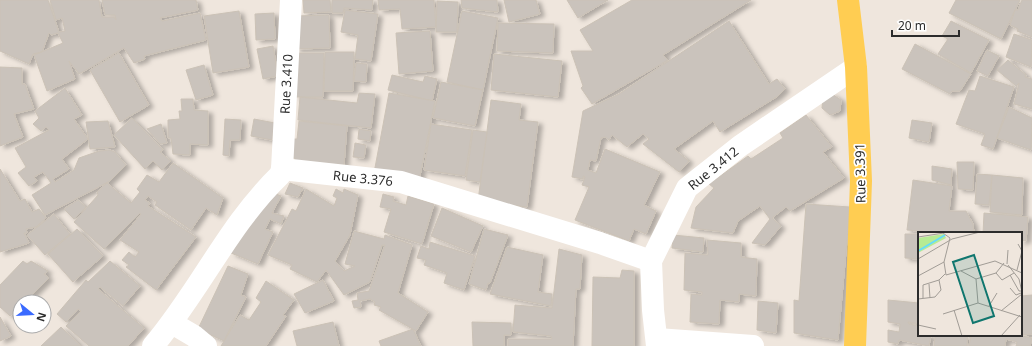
<svg xmlns="http://www.w3.org/2000/svg" width="1032" height="346" font-family="'Noto Sans',sans-serif">
<style>
.building{fill:#cac3bc;stroke:#cbc2b6;filter:url(#shadow)}
.lines{fill:none;stroke-linecap:round;stroke-linejoin:round}
.minor{stroke:#fff;stroke-width:22}
.major{stroke:#ffcd52;stroke-width:22}
.labels{text-anchor:middle;dominant-baseline:central;stroke-width:3.5;stroke-linejoin:round;paint-order:stroke}
.street-label{font-size:13px;fill:#2c2c2c;stroke:#fff}
.inset-river{fill:none;stroke:#66dcfb;stroke-width:2}
.inset-road{fill:none;stroke:#a19c96;stroke-width:1}
.view{fill:#0f766e;fill-opacity:0.15;stroke:#0f766e;stroke-width:2}
.inset-edge{fill:none;stroke:#2c2c2c;stroke-width:2}
</style>
<defs>
<filter id="shadow"><feDropShadow dx="4.5" dy="2.5" stdDeviation="2" flood-color="#0004"/></filter>
</defs>
<rect width="100%" height="100%" fill="#efe6dd"/>
<g class="building">
<path d="M0 0H48L59 32 65 31 62 18 56 20 50 0H99L102 17H114L116 20 115 15H105L102 0H196L198 10 160 18 162 21 200 13 206 40 144 56 145 59 134 63 124 48 79 74 69 61 75 79 47 91 34 55 63 43 58 33 51 35 49 33 42 52 33 54 29 64 0 51Z"/>
<path d="M303 0H330L331 12 304 13Z"/>
<path d="M332 0H373L372 10 344 8 343 13H332Z"/>
<path d="M378 0H434L436 27 402 29 400 9 379 10Z"/>
<path d="M461 0H497L498 12 462 8Z"/>
<path d="M504 0H536L540 14 509 22Z"/>
<path d="M567 0H608L578 18Z"/>
<path d="M632 0H751L663 55 668 60 592 104 581 88 583 86 571 51H593L580 30Z"/>
<path d="M956 0H1020L1001 39 949 13Z"/>
<path d="M1022 0H1032V37L1017 31 1018 29 1010 25 1015 10H1018Z"/>
<path d="M437 1 458 2 457 32H436Z"/>
<path d="M345 10 378 14 371 61 355 59 358 35 341 32Z"/>
<path d="M239 11 249 67 213 73 204 16Z"/>
<path d="M462 11 498 18 483 90 447 82Z"/>
<path d="M274 13 275 39 256 40 255 14Z"/>
<path d="M329 15 330 48 296 49 295 16Z"/>
<path d="M729 21 769 84 777 79 785 89 778 96 720 132 713 121 674 149 689 161 679 172 643 144 649 139 643 134 627 147 612 135 609 140 605 137 601 138 596 161 590 160 588 170 596 173 605 149 660 172 644 205 656 211 646 234 634 229 629 241 575 220 589 187 582 185 585 177 583 176V179L572 177 583 111 619 94Z"/>
<path d="M951 21 989 40 971 73 938 54 948 39 942 36Z"/>
<path d="M498 23 554 24 553 53 497 51Z"/>
<path d="M430 31 433 71 399 74 396 33Z"/>
<path d="M1014 34 1032 40 1031 67 1006 57Z"/>
<path d="M915 44 971 74 960 91H952L950 94 902 69Z"/>
<path d="M273 46 278 76 263 79 257 49Z"/>
<path d="M987 50 999 56 988 76 977 71Z"/>
<path d="M325 52H354L353 91H324Z"/>
<path d="M119 53 149 105 120 122 90 70Z"/>
<path d="M296 53H324L323 97H296Z"/>
<path d="M494 54 562 61 558 97 491 90Z"/>
<path d="M1008 60 1026 75 1025 77 1032 79V109L1014 104 1019 83 1016 86 997 70Z"/>
<path d="M356 63 367 64 366 82 354 81Z"/>
<path d="M204 65 213 95 196 100 186 70Z"/>
<path d="M0 67 22 68V84H25L34 109 14 114 23 137 0 146Z"/>
<path d="M392 75 423 82 425 76 437 79 432 101 388 90Z"/>
<path d="M980 76 1014 87 993 149 981 145 985 134 956 124 969 90 975 91Z"/>
<path d="M441 82 483 90 475 126 433 118Z"/>
<path d="M65 88 82 115 74 119 88 139 62 159 69 169 53 179 55 182 74 170 79 158 99 151 110 150 115 152 126 165 110 181 45 215 32 195 51 183 43 172 34 177 37 181 29 186 18 173 26 167 15 148 49 130 46 127 41 131 33 124 39 118 35 111Z"/>
<path d="M359 93 375 94 371 128 298 120 300 97 357 103Z"/>
<path d="M389 93 435 101 419 181 374 173Z"/>
<path d="M832 94 841 100 840 111 830 115 822 108 823 97Z"/>
<path d="M181 99H193L194 110 208 111V145L190 144V155L173 154 171 138H168V120L180 119 179 111H182Z"/>
<path d="M491 100 521 104 519 120 538 122 527 207 478 201Z"/>
<path d="M1009 107 1032 118 1031 150 997 138Z"/>
<path d="M806 115 832 147 823 152 844 178 790 211 786 207 772 218 781 226 765 245 752 243 770 219 760 206 738 221 733 233 691 228 696 207 714 188 709 184 748 156 751 159 783 138 780 133Z"/>
<path d="M132 118 163 150 160 152 171 161 162 170 153 161 145 169 114 135Z"/>
<path d="M225 119 241 120 240 140H230L229 156 223 155Z"/>
<path d="M254 119 275 123 272 140 251 136Z"/>
<path d="M912 120 932 123 929 142 909 138Z"/>
<path d="M108 121 115 147 90 149 86 122Z"/>
<path d="M299 121 347 126 344 165 295 161V158H290L293 139H297Z"/>
<path d="M161 124 167 143 160 144 147 129Z"/>
<path d="M431 124 472 130 465 176 424 170Z"/>
<path d="M359 129 371 131 370 141 358 139Z"/>
<path d="M473 130 487 132 480 182 466 180Z"/>
<path d="M355 143 366 145 364 158 353 157Z"/>
<path d="M957 162H974L973 190 958 189Z"/>
<path d="M173 163 223 198 217 215 206 208 191 230 155 205 157 202 148 196 145 200 150 203 148 206 196 237 156 290 126 267 129 265 122 260 129 252 135 257 139 252 120 240 141 214 140 213 104 249 74 222 98 195 97 192 107 183 131 203 140 192 137 189 147 175 159 182Z"/>
<path d="M932 166 952 169 951 185 932 180Z"/>
<path d="M0 169 20 201 25 199 32 212 39 209 46 218 36 227 26 229 27 233H24L29 243 0 252Z"/>
<path d="M977 174 992 175 989 205 975 204Z"/>
<path d="M992 175 1023 178 1022 215 990 212Z"/>
<path d="M913 180 952 186 949 211H966L973 224 974 233H940L907 230Z"/>
<path d="M290 183 303 188 298 197 285 194Z"/>
<path d="M306 189 334 206 337 198 333 196 336 189 343 193 344 189 358 195 350 235 335 261 344 271 355 266 345 264 354 231 384 239 385 235 412 245 398 293 428 312 416 331 379 310 381 307 374 305 375 302 370 299 360 301 361 307 354 308 352 301 358 300 357 293 369 291 385 245H382L370 282 344 295 326 270 317 282 290 269 292 265 268 255 292 209 296 211Z"/>
<path d="M271 192 281 196 272 213 284 216 281 224 270 219 265 229 273 232 258 264 231 253Z"/>
<path d="M383 194 394 197 393 201 406 205 408 196 434 204 422 244 384 232 391 209 380 207Z"/>
<path d="M78 200 86 207 74 219 64 209Z"/>
<path d="M806 204 850 207 838 340 794 333V300L799 301Z"/>
<path d="M442 208 483 226 471 252 431 236Z"/>
<path d="M984 213 1028 217 1026 241 1021 240V244V233H983Z"/>
<path d="M54 214 70 234 45 255 27 235Z"/>
<path d="M77 229 103 256 73 282 48 254Z"/>
<path d="M484 229 508 235 490 283H488L486 290 469 284Z"/>
<path d="M905 234H919V259L905 258Z"/>
<path d="M673 235 704 238 703 252 672 248Z"/>
<path d="M707 240 741 243V257L757 259 756 296 739 294V302L720 300 719 324 690 322 691 294 702 295V292L684 290 685 253 708 255Z"/>
<path d="M430 242 475 256 464 290 444 283 447 273 424 265 426 260 417 258 421 246 429 249Z"/>
<path d="M507 247 543 255 538 292 552 294 551 306 490 294Z"/>
<path d="M559 249 582 255 580 289H576L573 346H508V339H552L551 336 513 332 515 305 552 308Z"/>
<path d="M23 261 27 264 31 261 48 271 44 274 49 278 25 302H20V307L10 316 0 307V285Z"/>
<path d="M110 261 140 286 123 306 100 287 98 289 144 328 128 346H89L66 326 81 311 78 309 66 322 57 314 86 280 88 282Z"/>
<path d="M228 266 248 274 241 295 246 297 224 341 198 329Z"/>
<path d="M622 270 634 271V346H592L593 277 620 278Z"/>
<path d="M323 280 334 301 305 313 294 294Z"/>
<path d="M266 281 294 300 283 315 286 316 266 346H221L240 315 249 320 261 302 256 298Z"/>
<path d="M1032 295V334L1023 335 1021 296Z"/>
<path d="M888 300 919 303V324L908 322 909 324 919 326V335H931L929 346 899 340 898 344 888 342V330L899 332 900 324 888 322Z"/>
<path d="M758 301 778 303 776 333 757 330Z"/>
<path d="M0 317 11 336 0 341Z"/>
<path d="M333 322 339 346H297L293 331Z"/>
<path d="M472 322 511 323V335H504V346H473Z"/>
<path d="M1021 326 1022 336 1032 338 1030 346H1016L1017 342 1006 339 1005 346H969L971 335H1021Z"/>
<path d="M61 327 81 346H41Z"/>
<path d="M413 329 421 346H381L379 341Z"/>
<path d="M935 335H968L967 346H934Z"/>
</g>
<g class="lines">
<g class="minor">
<path d="M282 169 401 182 600 243 651 261"/>
<path d="M172 323 194 336 206 346"/>
<path d="M657 339 753 346"/>
<path d="M153 346C199 292 229 224 280 175L282 169 291 0"/>
<path d="M657 346 653 310 651 261 687 188 740 146 856 67"/>
</g>
<path class="major" d="M848 0 856 67 861 181 855 346"/>
</g>
<g class="labels">
<g class="street-label">
<text transform="translate(286 84) rotate(-87)">Rue 3.410</text>
<text transform="translate(713 168) rotate(-39)">Rue 3.412</text>
<text transform="translate(860 173) rotate(-91)">Rue 3.391</text>
<text transform="translate(363 178) rotate(6)">Rue 3.376</text>
</g>
</g>
<g transform="translate(918 232)">
<rect width="104" height="104" fill="#efe6dd"/>
<path d="M26 2 28 6 0 21V6Z" fill="#b7eb94"/>
<path class="inset-river" d="M0 19 27 3"/>
<path class="inset-road" d="M25 1 32 6 26 30 28 43 77 29 104 41M0 5 26 1M0 27 34 7 62 0M89 32 90 18M90 33 101 47 104 60M99 38 104 19 100 12M43 39 58 47 78 41 86 31M78 41 84 48 96 41M92 43 101 59H103M0 44 26 30M58 47 60 71M11 52 12 66M92 56 98 63 103 61M5 66V53L21 48M0 67 17 65 23 58 21 48 27 42M60 71 104 85M71 74 79 61M36 78 44 104M83 79 104 62M25 82 60 71M0 93 18 97M83 104 102 83"/>
<path class="view" d="M56 23 76 84 55 91 35 30Z"/>
<rect width="104" height="104" class="inset-edge"/>
</g>
<g transform="translate(32 314) rotate(108)"><circle r="19" fill="#ffffff" stroke="#ababab"/>
<path d="M0-3L7 15L0 10L-7 15Z" fill="#3a6aff"/>
<text y="-6" font-size="11" font-weight="bold" text-anchor="middle" fill="#2c2c2c">N</text>
</g>
<path d="M892 30v6h67v-6" fill="none" stroke="#2c2c2c" stroke-width="2"/>
<text x="898" y="30" font-size="12" fill="#2c2c2c" stroke="#ffffff" stroke-width="3" paint-order="stroke">20 m</text>
</svg>
